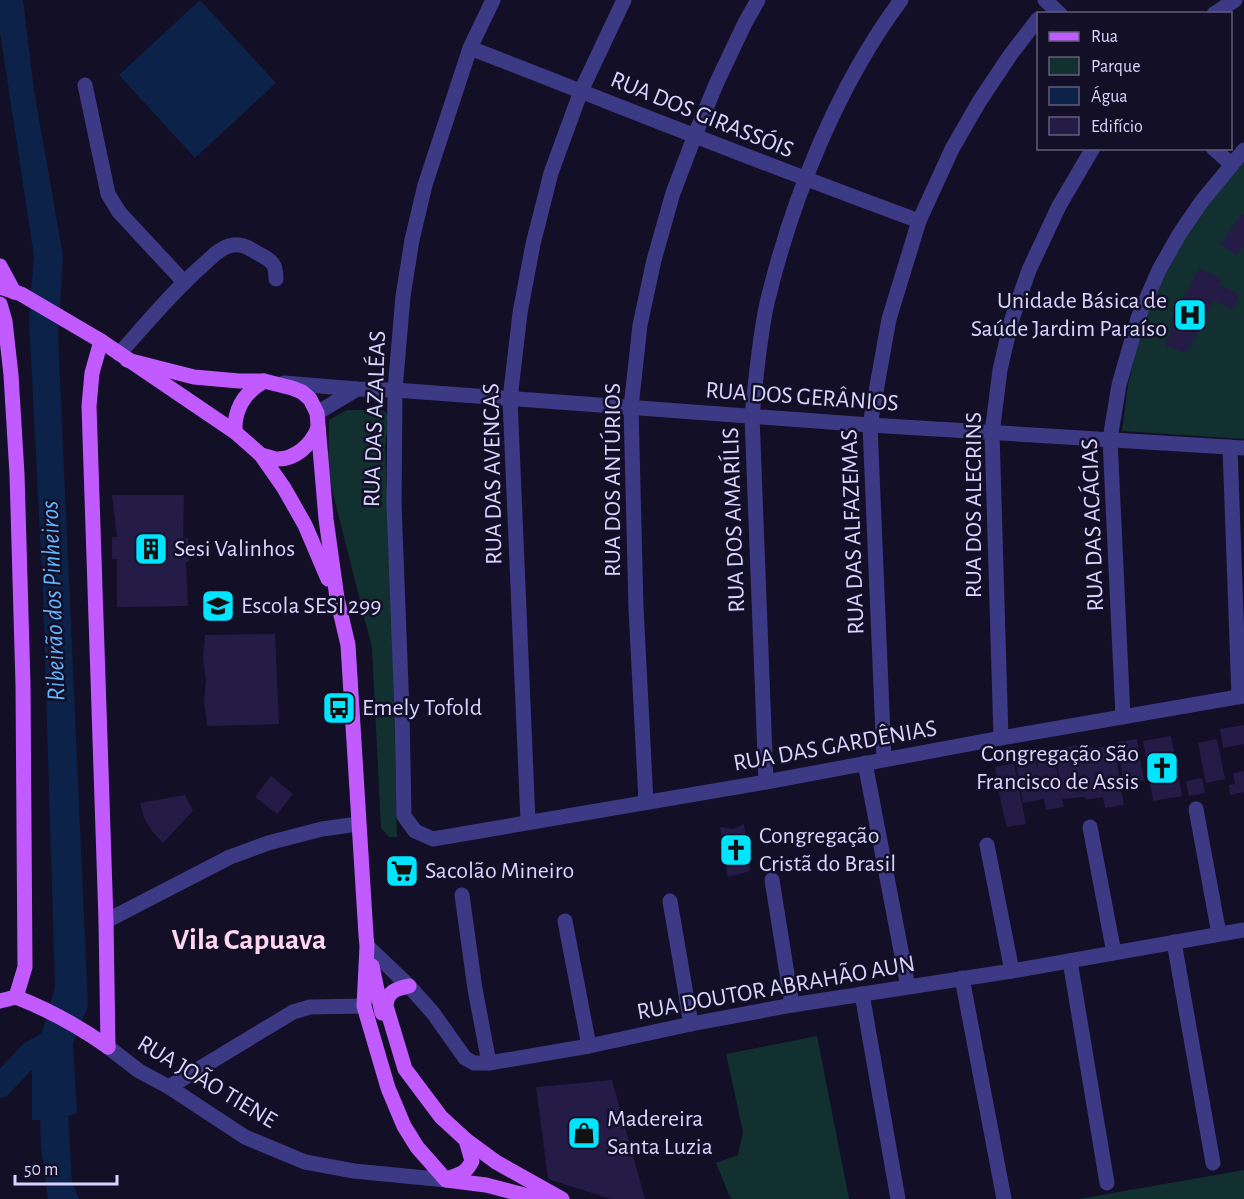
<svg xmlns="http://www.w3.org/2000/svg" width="1244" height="1199" font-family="'Alegreya Sans',sans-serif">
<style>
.green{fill:#12302f}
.water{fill:#0c2248}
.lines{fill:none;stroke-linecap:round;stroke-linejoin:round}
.river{stroke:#0c2248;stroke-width:24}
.building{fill:#241b47}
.minor{stroke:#3d3a85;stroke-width:15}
.major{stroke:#c25bff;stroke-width:15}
.labels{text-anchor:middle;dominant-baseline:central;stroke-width:5;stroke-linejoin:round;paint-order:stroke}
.street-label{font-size:24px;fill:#d9d4ff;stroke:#130f26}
.poi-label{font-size:24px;fill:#d9d4ff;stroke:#130f26;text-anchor:start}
.water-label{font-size:26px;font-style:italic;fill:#62b6ff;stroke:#130f26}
.district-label{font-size:30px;font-weight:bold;fill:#ffd6f0;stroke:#130f26}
</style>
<rect width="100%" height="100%" fill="#130f26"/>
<g class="green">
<path d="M1244 161V439L1122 431 1128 385 1139 337 1154 295 1210 190Z"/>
<path d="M347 410H381L389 414 385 448 392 605 397 837H389L381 828 372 648 328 474 329 420Z"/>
<path d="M817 1036 849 1199H732L729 1195 716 1163 738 1155 743 1132 726 1054Z"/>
<path d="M1244 1170V1199H1079Z"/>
</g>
<g class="water">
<path d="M0 0H23L34 90 63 256 58 335 88 1006 73 1043 77 1113 68 1116 72 1182 79 1199H48L41 1147 40 1120H32V1068L55 987 43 593 29 318 34 256 0 32Z"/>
<path d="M200 0 276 83 195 158 119 75Z"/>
</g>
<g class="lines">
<path class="river" d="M0 1086 31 1053 52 1042"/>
</g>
<g class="building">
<path d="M1242 214 1244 215V245L1237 255 1220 244Z"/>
<path d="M1199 269 1222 278 1218 284 1239 294 1233 310 1214 300 1187 353 1165 346 1173 325 1171 321 1178 304 1180 305Z"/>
<path d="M112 495H184L183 539 188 538 189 561 186 563 188 606 117 607V559H112V537H117Z"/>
<path d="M275 634 279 724 207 726 204 701 206 680 203 659 205 635Z"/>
<path d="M1244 725V744L1223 748 1220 729Z"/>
<path d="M1171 736 1182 796 1153 801 1143 741Z"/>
<path d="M1137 739 1144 780 1124 784 1117 742Z"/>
<path d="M1217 739 1225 779 1206 783 1198 743Z"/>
<path d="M1077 745 1079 759 1078 749 1094 747 1097 764 1095 748 1114 745 1124 805 1105 808 1103 797 1086 800 1085 797 1062 799 1064 807 1046 810 1044 799 1023 803 1016 763 1035 760 1038 771 1037 760 1054 757 1061 790 1055 749Z"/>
<path d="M1014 763 1026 824 1007 827 1001 803 995 767Z"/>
<path d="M1244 771V792L1230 795 1229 785 1235 784 1233 773Z"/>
<path d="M271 776 293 794 277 814 255 797Z"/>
<path d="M1202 778 1205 793 1189 796 1186 781Z"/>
<path d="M185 795 193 811 163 843 152 831 144 818 140 803Z"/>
<path d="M744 824 750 871 728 877 720 827 733 829Z"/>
<path d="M408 854 413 884 397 887 392 858Z"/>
<path d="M612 1080 645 1199H611L548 1179 536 1087Z"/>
</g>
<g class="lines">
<g class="minor">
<path d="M493 0 470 48 425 185 412 240 403 296 395 390 394 504 402 712 404 816 415 831 433 839 766 782 1001 738 1244 696"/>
<path d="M1045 0 1060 14"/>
<path d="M1214 14 1235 0"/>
<path d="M470 48C620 106 768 166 919 221"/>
<path d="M85 85 108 194 119 212 184 282"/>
<path d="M1213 148 1231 164"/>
<path d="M119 354C146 324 172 292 203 265 211 258 218 249 229 246 240 242 249 248 259 254 272 261 276 263 276 279"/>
<path d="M284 383 357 389 395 390 870 425 1244 448"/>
<path d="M317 413 357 389"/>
<path d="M1230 447 1239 697"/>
<path d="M1123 717 1110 439 1119 385 1138 318 1159 270 1180 233 1202 201 1244 150"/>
<path d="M1001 738 992 433 1000 370 1011 322 1029 270 1059 206 1093 148"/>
<path d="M884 759 870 425 889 319 919 221 952 149 979 102 1011 54 1038 19"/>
<path d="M865 763 908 987"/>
<path d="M766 782 752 416C756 378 759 340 767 303 792 199 837 86 901 0"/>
<path d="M646 802 636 608 631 407 640 325 654 260 673 193 695 135 717 82 745 23 758 0"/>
<path d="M1196 809 1219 934"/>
<path d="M528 821 510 399 520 313 533 244 551 173 581 91 624 0"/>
<path d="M1090 827 1114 953"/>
<path d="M987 845 1012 971"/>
<path d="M772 880 792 1005"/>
<path d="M462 895 475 989 489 1063"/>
<path d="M670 901 691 1024"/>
<path d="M106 921 230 857 268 843 322 829 358 824"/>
<path d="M565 921 589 1046"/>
<path d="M1174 942 1213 1163"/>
<path d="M367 946 409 986 433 1013 465 1058 474 1063H489L589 1046 691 1024 792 1005 1012 971 1244 930"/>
<path d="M1070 961 1107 1183"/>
<path d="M962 978 1004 1199"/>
<path d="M862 994 898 1199"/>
<path d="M108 1047 139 1071 169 1087 245 1137 305 1162 354 1171 446 1180"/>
<path d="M169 1087 293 1012 310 1007 364 1006"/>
</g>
<g class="major">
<path d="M0 266 14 292"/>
<path d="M0 287 21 294 101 341 235 432 261 455 284 488 305 525 328 579"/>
<path d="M0 304 5 321 11 375 17 474 23 684 25 967 16 997"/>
<path d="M101 341 92 373 89 406 106 921 108 1047"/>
<path d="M127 360 194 377 239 381H264L292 388 302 392 310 399 317 413 326 519 337 598 348 645 366 935 367 946 364 1006 388 1088 404 1126 417 1147 446 1180 486 1185 540 1199"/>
<path d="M235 432C234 409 244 393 264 381"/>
<path d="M261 455C266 456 271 458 276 459 295 460 311 445 318 428"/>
<path d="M372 966 382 1013"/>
<path d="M409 986C396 989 387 991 386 1006L405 1069 441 1117 466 1140 496 1162 562 1199"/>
<path d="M16 997C49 1010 80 1027 108 1047"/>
<path d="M0 1001 16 997"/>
<path d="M449 1178C461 1174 466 1173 472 1161L466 1140"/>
</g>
</g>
<defs>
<symbol id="hospital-square" viewBox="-11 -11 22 22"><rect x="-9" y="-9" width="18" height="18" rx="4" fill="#00e5ff" stroke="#130f26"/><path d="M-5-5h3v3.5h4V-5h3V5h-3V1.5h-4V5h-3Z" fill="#111"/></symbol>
<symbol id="building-square" viewBox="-11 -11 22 22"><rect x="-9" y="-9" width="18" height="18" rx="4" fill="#00e5ff" stroke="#130f26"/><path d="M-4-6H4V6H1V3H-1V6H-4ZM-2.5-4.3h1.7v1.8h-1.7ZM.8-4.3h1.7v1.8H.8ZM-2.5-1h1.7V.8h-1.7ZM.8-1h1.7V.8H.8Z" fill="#111"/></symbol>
<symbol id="school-square" viewBox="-11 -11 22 22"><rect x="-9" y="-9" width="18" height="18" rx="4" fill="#00e5ff" stroke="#130f26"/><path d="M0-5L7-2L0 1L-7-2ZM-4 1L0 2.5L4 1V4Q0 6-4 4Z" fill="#111"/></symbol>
<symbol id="bus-square" viewBox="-11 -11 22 22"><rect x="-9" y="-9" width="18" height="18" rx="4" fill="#00e5ff" stroke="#130f26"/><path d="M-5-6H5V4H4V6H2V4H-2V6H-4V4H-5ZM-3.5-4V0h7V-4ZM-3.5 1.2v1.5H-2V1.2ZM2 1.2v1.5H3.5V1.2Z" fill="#111"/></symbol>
<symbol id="church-square" viewBox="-11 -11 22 22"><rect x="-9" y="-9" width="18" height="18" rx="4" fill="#00e5ff" stroke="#130f26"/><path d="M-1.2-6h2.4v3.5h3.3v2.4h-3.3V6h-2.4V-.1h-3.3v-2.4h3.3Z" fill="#111"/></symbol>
<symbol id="supermarket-square" viewBox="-11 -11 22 22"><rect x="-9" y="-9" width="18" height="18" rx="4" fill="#00e5ff" stroke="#130f26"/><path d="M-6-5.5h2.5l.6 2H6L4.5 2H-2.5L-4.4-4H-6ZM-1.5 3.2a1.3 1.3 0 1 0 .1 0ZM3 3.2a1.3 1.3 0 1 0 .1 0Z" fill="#111"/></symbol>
<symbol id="shop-square" viewBox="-11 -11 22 22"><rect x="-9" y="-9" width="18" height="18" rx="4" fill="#00e5ff" stroke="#130f26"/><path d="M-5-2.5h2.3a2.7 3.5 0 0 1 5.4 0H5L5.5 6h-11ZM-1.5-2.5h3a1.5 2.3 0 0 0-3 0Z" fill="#111"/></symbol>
</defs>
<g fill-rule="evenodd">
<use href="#hospital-square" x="1171" y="296" width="38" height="38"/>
<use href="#building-square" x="132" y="530" width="38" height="38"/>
<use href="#school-square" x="199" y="587" width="38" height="38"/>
<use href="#bus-square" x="320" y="689" width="38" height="38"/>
<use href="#church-square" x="1143" y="749" width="38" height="38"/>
<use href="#church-square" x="717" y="831" width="38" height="38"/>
<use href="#supermarket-square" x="383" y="852" width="38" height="38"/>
<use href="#shop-square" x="565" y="1114" width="38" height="38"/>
</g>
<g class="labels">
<g class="street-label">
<text transform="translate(702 115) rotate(22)">RUA DOS GIRASSÓIS</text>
<text transform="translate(802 397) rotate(4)">RUA DOS GERÂNIOS</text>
<text transform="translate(375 419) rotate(-88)">RUA DAS AZALÉAS</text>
<text transform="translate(493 474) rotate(-91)">RUA DAS AVENCAS</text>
<text transform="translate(613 480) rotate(-90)">RUA DOS ANTÚRIOS</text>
<text transform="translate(974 505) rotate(-90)">RUA DOS ALECRINS</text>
<text transform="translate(734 520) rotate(-92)">RUA DOS AMARÍLIS</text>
<text transform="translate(1093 525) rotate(-92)">RUA DAS ACÁCIAS</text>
<text transform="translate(853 532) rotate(-92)">RUA DAS ALFAZEMAS</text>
<text transform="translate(835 746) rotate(-10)">RUA DAS GARDÊNIAS</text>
<text transform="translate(776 988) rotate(-10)">RUA DOUTOR ABRAHÃO AUN</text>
<text transform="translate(207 1082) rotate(31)">RUA JOÃO TIENE</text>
</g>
<g class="poi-label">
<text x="1167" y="301" text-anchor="end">Unidade Básica de<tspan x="1167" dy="28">Saúde Jardim Paraíso</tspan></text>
<text x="174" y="549">Sesi Valinhos</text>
<text x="241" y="606">Escola SESI 299</text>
<text x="362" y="708">Emely Tofold</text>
<text x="1139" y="754" text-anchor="end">Congregação São<tspan x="1139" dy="28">Francisco de Assis</tspan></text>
<text x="759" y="836">Congregação<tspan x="759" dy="28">Cristã do Brasil</tspan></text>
<text x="425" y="871">Sacolão Mineiro</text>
<text x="607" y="1119">Madereira<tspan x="607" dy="28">Santa Luzia</tspan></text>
</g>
<g class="water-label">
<text transform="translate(53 601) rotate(-92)">Ribeirão dos Pinheiros</text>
</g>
<g class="district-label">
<text x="249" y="940">Vila Capuava</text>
</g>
</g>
<rect x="1037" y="12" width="195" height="138" fill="#130f26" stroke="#625e7d" stroke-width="1.5"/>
<rect x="1049" y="32" width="30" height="9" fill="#c25bff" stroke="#625e7d" stroke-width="1.5"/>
<text x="1091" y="42" font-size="18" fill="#d9d4ff">Rua</text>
<rect x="1049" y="57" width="30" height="18" fill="#12302f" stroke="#625e7d" stroke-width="1.5"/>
<text x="1091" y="72" font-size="18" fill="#d9d4ff">Parque</text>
<rect x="1049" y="87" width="30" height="18" fill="#0c2248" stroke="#625e7d" stroke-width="1.5"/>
<text x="1091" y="102" font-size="18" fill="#d9d4ff">Água</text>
<rect x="1049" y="117" width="30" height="18" fill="#241b47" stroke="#625e7d" stroke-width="1.5"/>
<text x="1091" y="132" font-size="18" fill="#d9d4ff">Edifício</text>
<path d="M15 1175v9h102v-9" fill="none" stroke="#d9d4ff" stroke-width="3"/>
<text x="24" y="1175" font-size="18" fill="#d9d4ff" stroke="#130f26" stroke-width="4.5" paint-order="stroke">50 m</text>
</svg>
